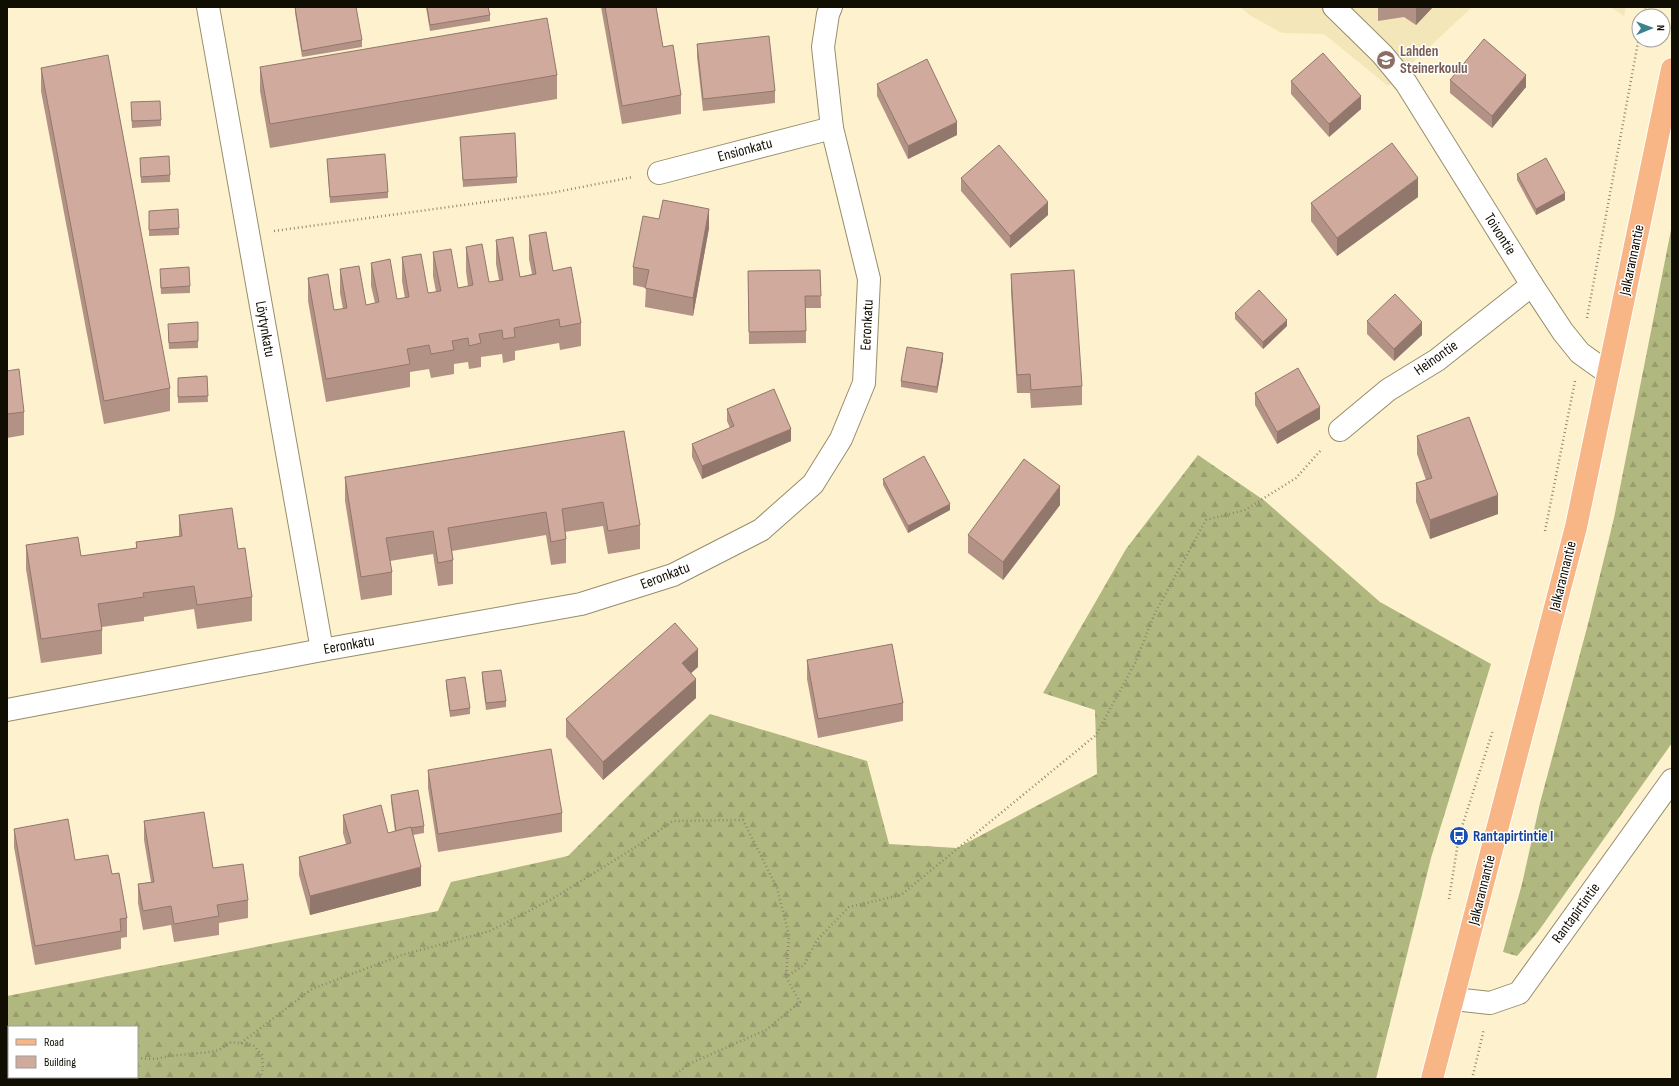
<svg xmlns="http://www.w3.org/2000/svg" width="1679" height="1086" font-family="'Sofia Sans Condensed',sans-serif">
<style>
.built{fill:#f3e6b9}
.forest{fill:url(#forest-firs);fill-rule:evenodd}
.lines{fill:none;stroke-linecap:round;stroke-linejoin:round}
.minor-casing{stroke:#978d6b;stroke-width:24}
.major-casing{stroke:#fff;stroke-width:24}
.path{stroke:#8e876e;stroke-width:2.5;stroke-dasharray:1 3;stroke-linecap:butt}
.minor{stroke:#fff;stroke-width:22}
.major{stroke:#f8b586;stroke-width:22}
.wall{fill:#b39286}
.shaded-wall{fill:#92776d}
.building{fill:#d0aa9c;stroke:#92776d}
.labels{text-anchor:middle;dominant-baseline:central;stroke-width:3;stroke-linejoin:round;paint-order:stroke}
.education-label{font-size:15px;font-weight:bold;fill:#785e54;stroke:#fff;text-anchor:start}
.street-label{font-size:15px;fill:#100d02;stroke:#fff}
.transit-label{font-size:15px;font-weight:bold;fill:#164399;stroke:#fff;text-anchor:start}
</style>
<defs>
<pattern id="forest-firs" width="22" height="20" patternUnits="userSpaceOnUse"><rect width="22" height="20" fill="#b1b87f"/><path d="M5 1l3.5 6h-7zM16 11l3.5 6h-7z" fill="#979d6c"/></pattern>
</defs>
<rect width="100%" height="100%" fill="#fdf2cd"/>
<g class="built">
<path d="M1240 7H1472L1388 86 1324 34 1282 33 1251 16Z"/>
<path d="M1610 7H1626L1624 16Z"/>
</g>
<g class="forest">
<path d="M1672 225V743L1537 933 1517 956 1503 952 1522 884 1540 803 1588 624 1614 518Z"/>
<path d="M1198 455 1265 501 1380 602 1491 664 1431 858 1376 1079H7V996L438 911 451 882 568 856 710 714 867 761 889 844 957 848 1097 774 1095 710 1043 693 1126 549ZM9 1027H137V1077H9Z"/>
</g>
<g class="lines">
<defs>
<g id="minor">
<path d="M208 7 322 650"/>
<path d="M1334 7 1382 54 1406 83 1532 285 1563 332 1580 353 1608 373"/>
<path d="M659 173 832 128"/>
<path d="M1340 430 1388 390 1437 360 1532 285"/>
<path d="M7 710 322 650 581 604 673 575 761 530 813 484 841 439 864 383 869 279 832 128 823 47 828 14 831 7"/>
<path d="M1454 999 1490 1003 1519 993 1672 780"/>
</g>
<path id="major" d="M1432 1079 1576 527 1672 69"/>
</defs>
<use href="#minor" class="minor-casing"/>
<use href="#major" class="major-casing"/>
<g class="path">
<path d="M1643 16 1645 7"/>
<path d="M274 231 551 193 633 177"/>
<path d="M1587 318 1639 37"/>
<path d="M1545 531 1575 381"/>
<path d="M1449 899 1459 836 1493 730"/>
<path d="M241 1043 312 989 402 955 490 931 552 899 631 850 673 821 743 820 777 888 789 935 786 977"/>
<path d="M137 1058 156 1059 169 1056 210 1052 219 1050 231 1042 253 1045 262 1055 263 1069 260 1079"/>
<path d="M7 1066 9 1068"/>
<path d="M27 1077 31 1079"/>
<path d="M64 1079 69 1077"/>
<path d="M670 1079 689 1064 766 1030 800 1002 786 977 804 965 817 940 849 907 901 895 1096 735 1135 663 1155 613 1206 520 1245 510 1296 478 1322 449"/>
<path d="M1472 1079 1484 1029"/>
</g>
<use href="#minor" class="minor"/>
<use href="#major" class="major"/>
</g>
<g class="wall">
<path d="M295 7 362 40V47L302 57 295 12Z"/>
<path d="M426 7H488L490 15V21L430 31Z"/>
<path d="M601 7H656L663 47 681 95V114L622 124Z"/>
<path d="M1378 7H1433L1416 25 1404 17 1378 21Z"/>
<path d="M697 44 775 91V103L703 111 697 57Z"/>
<path d="M260 67 557 75V99L270 148 260 91Z"/>
<path d="M41 68 170 388V411L104 424 41 91Z"/>
<path d="M1450 80 1526 87 1492 128 1450 93Z"/>
<path d="M1291 81 1361 109 1329 137 1291 94Z"/>
<path d="M877 84 957 135 908 159 877 96Z"/>
<path d="M131 109 161 120V126L132 128Z"/>
<path d="M460 137 517 177V183L463 187Z"/>
<path d="M327 159 388 192V198L330 203Z"/>
<path d="M140 164 170 175V182L141 183Z"/>
<path d="M1517 174 1565 200 1536 215 1517 180Z"/>
<path d="M961 178 1048 215 1010 248 961 191Z"/>
<path d="M1418 197 1337 256 1311 221V203Z"/>
<path d="M149 217 179 228V235L149 236Z"/>
<path d="M659 219 709 228 693 316 645 307 646 288 633 285V267Z"/>
<path d="M529 235 553 271 581 323V346L560 350 559 343 515 351V360L503 363 502 354 481 357V367L469 369 468 362 454 364V374L431 378 429 369 410 372V387L326 402 308 301V278L334 310 343 309 340 293V269L366 305 375 303 371 286V263L397 299 405 298 402 281V257L428 293 436 292 433 276V252L458 288 468 286 466 271V247L489 282 499 280 496 264V240L520 277 532 274 529 259Z"/>
<path d="M820 270 821 308H806V343L749 344 748 271Z"/>
<path d="M1011 274 1082 386V405L1031 408 1030 393H1017L1011 292Z"/>
<path d="M160 275 190 286V293L161 294Z"/>
<path d="M1235 313 1287 326 1263 349 1235 319Z"/>
<path d="M1367 321 1422 335 1394 361 1367 334Z"/>
<path d="M168 330 198 341V348L169 349Z"/>
<path d="M943 359 937 393 901 387V381Z"/>
<path d="M7 371 24 412V435L7 438Z"/>
<path d="M207 376 208 402 178 403V378Z"/>
<path d="M1255 393 1320 419 1277 444 1255 405Z"/>
<path d="M727 409 791 441 702 479 692 457V444L730 428 727 421Z"/>
<path d="M624 431 640 525V549L608 554 603 526 565 532 566 539V563L551 565 546 535 452 551 453 560V584L438 586 433 554 390 561 392 572V595L361 600 345 501V477Z"/>
<path d="M1417 436 1498 514 1430 539 1416 502V483L1426 480 1417 454Z"/>
<path d="M883 479 950 510 908 533 883 485Z"/>
<path d="M1060 505 1003 580 968 553V535Z"/>
<path d="M179 515 238 549 252 597V621L197 629 194 609 144 617V621L102 627V654L41 663 26 569V545L81 556 136 549V542L179 536Z"/>
<path d="M807 660 903 703V721L818 738 807 679Z"/>
<path d="M698 667 691 673 696 698 603 780 566 737V719Z"/>
<path d="M482 672 506 701V707L486 710 482 679Z"/>
<path d="M446 680 470 708V714L450 717 446 686Z"/>
<path d="M428 770 562 813V832L438 852 428 788Z"/>
<path d="M391 795 424 826V833L413 835 421 886 310 915 299 875V857L346 844 343 833V815L388 833 395 832 391 801Z"/>
<path d="M144 821 213 868 248 900V918L219 923V935L174 942 171 925 143 930 138 903V884L151 882 144 840Z"/>
<path d="M14 829 75 860 112 874 127 918V937L121 938V949L35 965 14 847Z"/>
</g>
<g class="shaded-wall">
<path d="M1416 7H1433L1416 25Z"/>
<path d="M1526 75V87L1492 128V116Z"/>
<path d="M1361 96V109L1329 137V124Z"/>
<path d="M957 122V135L908 159V146Z"/>
<path d="M1418 178V197L1337 256V238Z"/>
<path d="M1565 193V200L1536 215V209Z"/>
<path d="M1048 202V215L1010 248V236Z"/>
<path d="M709 209V228L693 316V298Z"/>
<path d="M1287 320V326L1263 349V342Z"/>
<path d="M1422 322V335L1394 361V349Z"/>
<path d="M943 353V359L937 393V387Z"/>
<path d="M1320 407V419L1277 444V432Z"/>
<path d="M791 429V441L702 479V466Z"/>
<path d="M1060 486V505L1003 580V562Z"/>
<path d="M1498 495V514L1430 539V520Z"/>
<path d="M950 504V510L908 533V526Z"/>
<path d="M698 649V667L682 681V663Z"/>
<path d="M696 679V698L603 780V762Z"/>
<path d="M421 867V886L310 915V896Z"/>
</g>
<g class="building">
<path d="M295 7H356L362 40 302 51Z"/>
<path d="M427 7H488L490 15 430 25Z"/>
<path d="M605 7H656L663 47 673 45 681 95 622 106Z"/>
<path d="M547 18 557 75 270 124 260 67Z"/>
<path d="M769 36 775 91 703 99 697 44Z"/>
<path d="M1484 39 1526 75 1492 116 1450 80Z"/>
<path d="M1323 53 1361 96 1329 124 1291 81Z"/>
<path d="M108 55 170 388 104 401 41 68Z"/>
<path d="M927 59 957 122 908 146 877 84Z"/>
<path d="M160 101 161 120 132 121 131 102Z"/>
<path d="M515 133 517 177 463 180 460 137Z"/>
<path d="M1392 143 1418 178 1337 238 1311 203Z"/>
<path d="M999 145 1048 202 1010 236 961 178Z"/>
<path d="M385 154 388 192 330 197 327 159Z"/>
<path d="M169 156 170 175 141 177 140 158Z"/>
<path d="M1546 158 1565 193 1536 209 1517 174Z"/>
<path d="M663 200 709 209 693 298 645 288 649 270 633 267 643 216 659 219Z"/>
<path d="M178 209 179 228 149 230V211Z"/>
<path d="M546 232 553 271 571 267 581 323 560 327 559 319 514 328 515 337 503 339 502 330 479 334 481 343 469 346 468 338 452 341 454 350 431 354 429 345 407 349 410 364 326 379 308 278 328 274 334 310 347 308 340 269 359 266 366 305 379 302 371 263 390 259 397 299 409 297 402 257 421 254 428 293 441 291 433 252 451 249 458 288 473 285 466 247 482 244 489 282 503 280 496 240 513 237 520 277 536 274 529 235Z"/>
<path d="M189 267 190 286 161 288 160 269Z"/>
<path d="M820 270 821 296H805L806 331 749 332 748 271Z"/>
<path d="M1074 270 1082 386 1031 390 1030 374 1017 375 1011 274Z"/>
<path d="M1259 290 1287 320 1263 342 1235 313Z"/>
<path d="M1395 294 1422 322 1394 349 1367 321Z"/>
<path d="M198 322V341L169 343 168 324Z"/>
<path d="M907 347 943 353 937 387 901 381Z"/>
<path d="M1298 368 1320 407 1277 432 1255 393Z"/>
<path d="M19 369 24 412 7 414V371Z"/>
<path d="M207 376 208 396 178 397V378Z"/>
<path d="M774 389 791 429 702 466 692 444 734 426 727 409Z"/>
<path d="M1469 417 1498 495 1430 520 1416 483 1432 478 1417 436Z"/>
<path d="M624 431 640 525 608 531 603 502 562 509 566 539 551 542 546 512 448 528 453 560 438 563 433 531 386 538 392 572 361 577 345 477Z"/>
<path d="M924 456 950 504 908 526 883 479Z"/>
<path d="M1024 459 1060 486 1003 562 968 535Z"/>
<path d="M232 508 238 549 245 548 252 597 197 605 194 586 143 593 144 597 98 604 102 630 41 639 26 545 78 537 81 556 137 548 136 542 182 536 179 515Z"/>
<path d="M675 623 698 649 682 663 696 679 603 762 566 719Z"/>
<path d="M892 644 903 703 818 719 807 660Z"/>
<path d="M501 670 506 701 486 703 482 672Z"/>
<path d="M465 677 470 708 450 711 446 680Z"/>
<path d="M551 749 562 813 438 834 428 770Z"/>
<path d="M418 790 424 826 411 828V827L396 831 391 795Z"/>
<path d="M381 805 388 833 411 827 421 867 310 896 299 857 351 843 343 815Z"/>
<path d="M204 812 213 868 243 864 248 900 217 905 219 916 174 924 171 906 143 911 138 884 154 882 144 821Z"/>
<path d="M68 819 75 860 108 855 112 874 119 873 127 918 120 919 121 931 35 946 14 829Z"/>
</g>
<defs>
<symbol id="school-disc" viewBox="-11 -11 22 22"><circle r="9.5" fill="#8d6e63" stroke="#fff"/><path d="M0-5L7-2L0 1L-7-2ZM-4 1L0 2.5L4 1V4Q0 6-4 4Z" fill="#fff"/></symbol>
<symbol id="bus-disc" viewBox="-11 -11 22 22"><circle r="9.5" fill="#1a4fb4" stroke="#fff"/><path d="M-5-6H5V4H4V6H2V4H-2V6H-4V4H-5ZM-3.5-4V0h7V-4ZM-3.5 1.2v1.5H-2V1.2ZM2 1.2v1.5H3.5V1.2Z" fill="#fff"/></symbol>
</defs>
<g fill-rule="evenodd">
<use href="#school-disc" x="1375" y="49" width="22" height="22"/>
<use href="#bus-disc" x="1448" y="825" width="22" height="22"/>
</g>
<g class="labels">
<g class="education-label">
<text x="1400" y="51">Lahden<tspan x="1400" dy="17">Steinerkoulu</tspan></text>
</g>
<g class="street-label">
<text transform="translate(745 150) rotate(-15)">Ensionkatu</text>
<text transform="translate(1500 234) rotate(58)">Toivontie</text>
<text transform="translate(1632 260) rotate(-78)">Jalkarannantie</text>
<text transform="translate(867 325) rotate(-87)">Eeronkatu</text>
<text transform="translate(265 329) rotate(80)">Löytynkatu</text>
<text transform="translate(1436 358) rotate(-35)">Heinontie</text>
<text transform="translate(665 576) rotate(-21)">Eeronkatu</text>
<text transform="translate(1563 576) rotate(-76)">Jalkarannantie</text>
<text transform="translate(349 645) rotate(-10)">Eeronkatu</text>
<text transform="translate(1482 890) rotate(-76)">Jalkarannantie</text>
<text transform="translate(1576 913) rotate(-54)">Rantapirtintie</text>
</g>
<g class="transit-label">
<text x="1473" y="836">Rantapirtintie I</text>
</g>
</g>
<rect width="1679" height="1086" fill="none" stroke="#100d02" stroke-width="16"/>
<rect x="8" y="1026" width="130" height="52" fill="#ffffff" stroke="#9f9e9a"/>
<rect x="16" y="1039" width="20" height="6" fill="#f8b586" stroke="#9f9e9a"/>
<text x="44" y="1046" font-size="12" fill="#100d02">Road</text>
<rect x="16" y="1056" width="20" height="12" fill="#d0aa9c" stroke="#9f9e9a"/>
<text x="44" y="1066" font-size="12" fill="#100d02">Building</text>
<g transform="translate(1651 28) rotate(89)"><circle r="19" fill="#ffffff" stroke="#9f9e9a"/>
<path d="M0-3L7 15L0 10L-7 15Z" fill="#3b828c"/>
<text y="-6" font-size="11" font-weight="bold" text-anchor="middle" fill="#100d02">N</text>
</g>
</svg>
